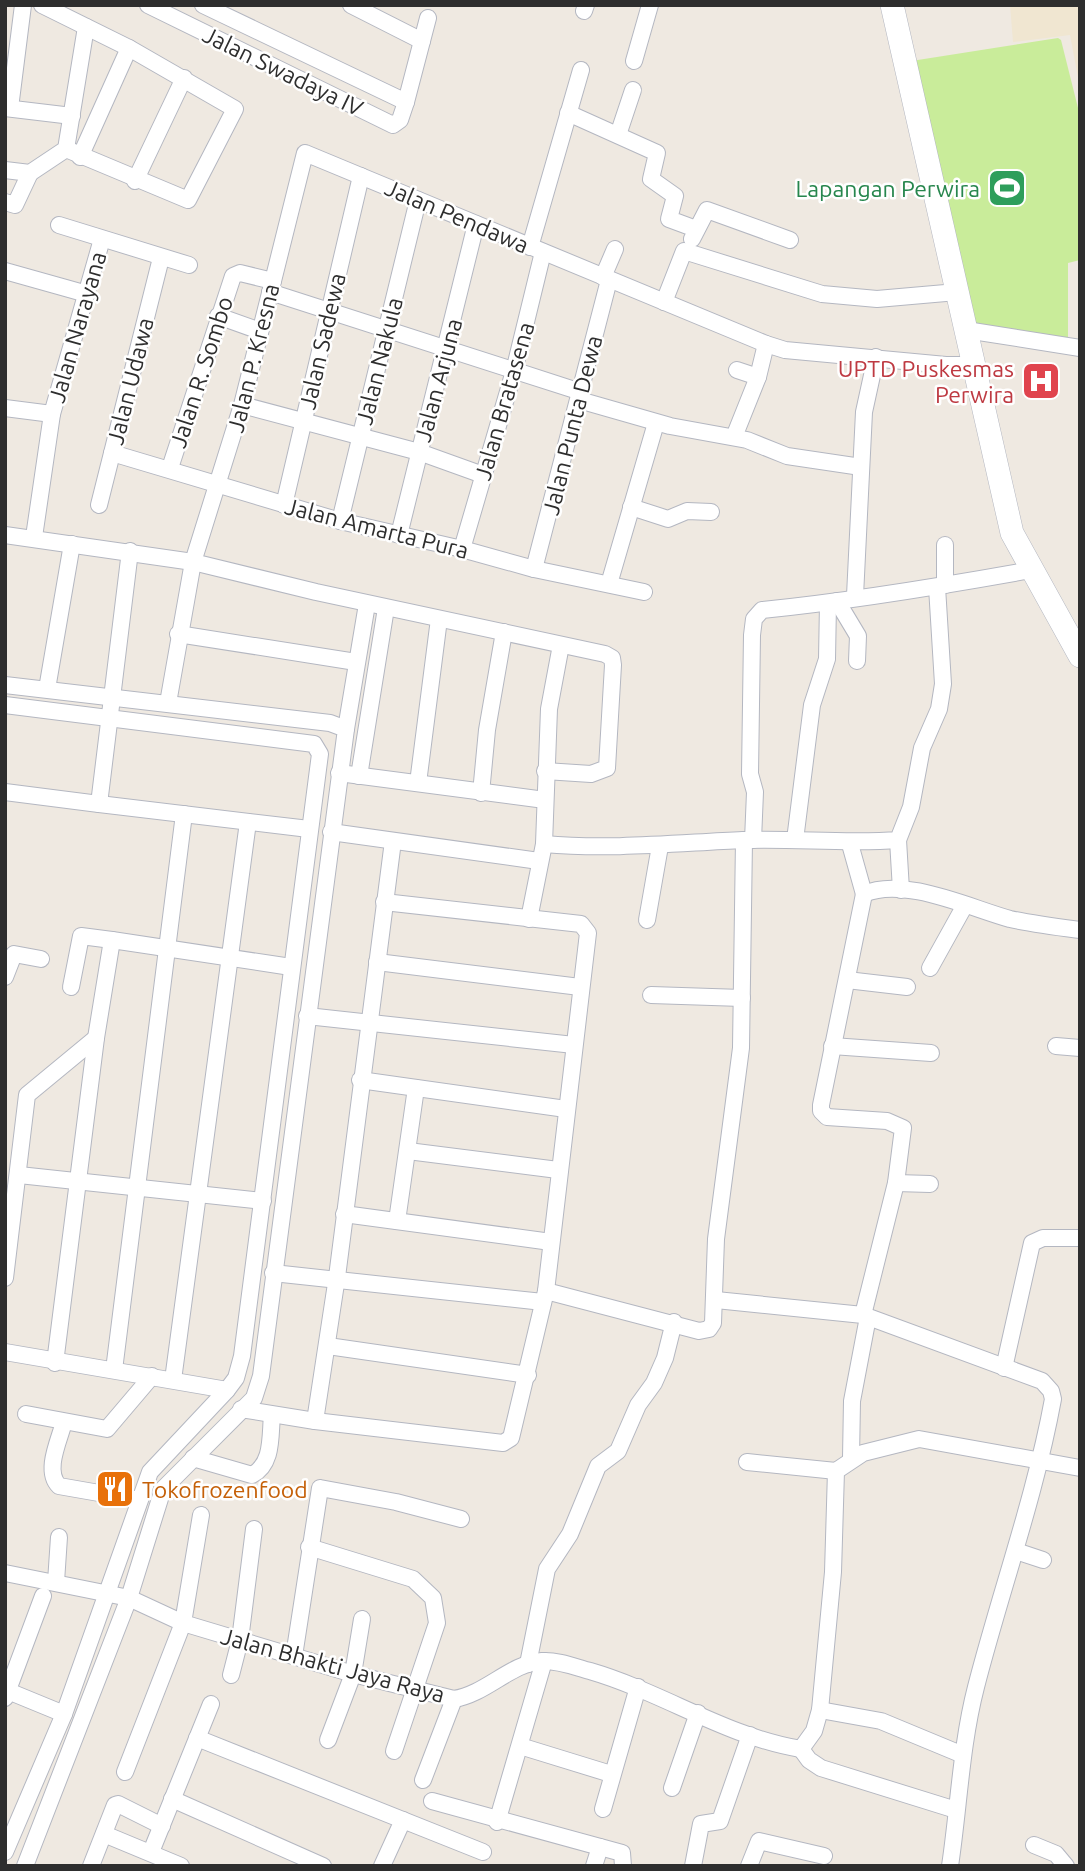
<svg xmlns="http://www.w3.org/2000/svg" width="1085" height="1871" font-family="Ubuntu,sans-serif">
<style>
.education{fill:#f0e6d1}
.pitch{fill:#c9ec9a}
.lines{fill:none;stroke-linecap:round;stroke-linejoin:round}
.street-casing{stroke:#b4b7c1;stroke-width:18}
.secondary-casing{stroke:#b4b7c1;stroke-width:24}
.street{stroke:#fff;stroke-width:16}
.secondary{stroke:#fff;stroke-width:23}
.labels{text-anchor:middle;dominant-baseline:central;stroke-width:5;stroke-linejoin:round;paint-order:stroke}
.street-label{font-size:23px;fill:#2e2e2e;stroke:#fff}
.leisure-label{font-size:23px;fill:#27864d;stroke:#fff;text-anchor:end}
.health-label{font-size:23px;fill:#be3a42;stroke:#fff;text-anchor:end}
.food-label{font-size:23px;fill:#c56008;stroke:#fff;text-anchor:start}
</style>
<rect width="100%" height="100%" fill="#efe9e1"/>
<path class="education" d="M1010 5H1080V88L1070 35 1013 42Z"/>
<path class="pitch" d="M1058 38 1061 40 1080 116V260L1068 263V346L966 330 905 62Z"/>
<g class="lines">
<defs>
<g id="street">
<path d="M42 5 129 48 235 109 188 200 66 149"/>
<path d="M148 5 393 125 400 120 406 102"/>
<path d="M203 5 406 102 428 18"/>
<path d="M351 5 422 41"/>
<path d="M584 11 586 5"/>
<path d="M634 61 650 5"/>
<path d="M5 108 72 116"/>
<path d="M10 108 23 5"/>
<path d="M568 113 657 153 651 179 675 196 669 219 696 229"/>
<path d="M618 135 633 90"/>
<path d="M80 157 129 48"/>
<path d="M5 170 30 173 66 149 86 27"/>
<path d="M135 181 184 78"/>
<path d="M5 202 15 205 30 173"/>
<path d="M59 225 189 265"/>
<path d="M692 239 707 210 790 240"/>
<path d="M530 247 581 70"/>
<path d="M5 271 87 294"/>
<path d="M603 277 615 249"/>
<path d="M270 292 581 392"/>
<path d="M664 302 684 251 822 294 877 299 957 292"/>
<path d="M218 316 260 331"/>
<path d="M966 330 1080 348"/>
<path d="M737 370 758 377"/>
<path d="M579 400 670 426 747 440 787 456 861 467"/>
<path d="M242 405 419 452 483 475"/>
<path d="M5 408 52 414 102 239"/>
<path d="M734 437 758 377 766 344"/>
<path d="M112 453 340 521 462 549 534 569 644 592"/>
<path d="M170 468 233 276 240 273 273 281"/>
<path d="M99 505 161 258"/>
<path d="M284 505 361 176"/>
<path d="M631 507 668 519 687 511 711 512"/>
<path d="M340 521 418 200"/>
<path d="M5 535 193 562 316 592 605 654 612 658 613 665 607 768 591 774 545 771"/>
<path d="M399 535 476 224"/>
<path d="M34 537 52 414"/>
<path d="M462 549 514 371 543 252"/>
<path d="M534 569 609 280"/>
<path d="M609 584 656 423"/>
<path d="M945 585V545"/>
<path d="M855 596 864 412 876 357"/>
<path d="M837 601 858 636 857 661"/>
<path d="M178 634 356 662"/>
<path d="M5 685 330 723 346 729 261 1376 254 1398 163 1489 129 1598 25 1866"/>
<path d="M47 689 72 544"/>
<path d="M168 703 193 562 242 405 305 153 766 344 785 350 946 365H974"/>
<path d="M5 705 314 744 320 754 242 1356 236 1378 227 1390 150 1472 64 1714 5 1852"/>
<path d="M346 729 367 604"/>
<path d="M339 773 545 800"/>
<path d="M359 776 386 608"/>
<path d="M418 783 439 619"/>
<path d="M5 792 99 804 130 551"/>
<path d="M481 793 487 730 504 632"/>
<path d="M99 804 309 829"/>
<path d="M331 832 539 861"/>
<path d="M753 840 755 792 750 774 752 635 754 619 762 610C852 601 942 586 1031 570"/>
<path d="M795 840 812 705 827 659 828 603"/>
<path d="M898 840 901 890"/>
<path d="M544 844C611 850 676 843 743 840 795 838 846 844 898 840L911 807 922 748 939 709 943 684 937 587"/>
<path d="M850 844 864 894"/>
<path d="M529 919 544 844 549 709 561 645"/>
<path d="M647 920 660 846"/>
<path d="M377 962 580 987"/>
<path d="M930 968 965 905"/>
<path d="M5 977 14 954 41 959"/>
<path d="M847 980 907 987"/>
<path d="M71 987 81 936 112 940"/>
<path d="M651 995 742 998"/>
<path d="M307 1016 574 1045"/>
<path d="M832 1046 931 1053"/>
<path d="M1056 1046 1080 1048"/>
<path d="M360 1080 566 1109"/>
<path d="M408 1151 558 1170"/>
<path d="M19 1175 263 1201"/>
<path d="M896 1183 930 1184"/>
<path d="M344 1214 551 1242"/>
<path d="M397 1221 416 1088"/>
<path d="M273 1273 543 1302"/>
<path d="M5 1278 27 1095 96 1038"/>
<path d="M546 1291 699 1331 709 1329 713 1323 716 1239 741 1048 744 840"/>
<path d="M716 1300 863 1315 1042 1381 1051 1391 1053 1399C1035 1497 1001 1590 976 1687 961 1745 959 1806 950 1866"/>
<path d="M863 1315 896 1183 903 1128 887 1121 827 1117 821 1111V1105L864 894C903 876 970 908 1010 919 1033 924 1057 927 1080 930"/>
<path d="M328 1346 528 1375"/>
<path d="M5 1352 227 1390"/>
<path d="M55 1363 96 1038 112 940 291 967"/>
<path d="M1004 1368 1032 1243 1043 1238H1080"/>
<path d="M114 1370 184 814"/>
<path d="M173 1380 248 822"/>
<path d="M241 1409 315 1421 503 1443 511 1438 546 1291 588 933 581 924 384 902"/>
<path d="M26 1414 107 1429 152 1376"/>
<path d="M315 1421 337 1277 393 841"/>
<path d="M64 1422C59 1441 44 1471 59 1486L139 1500"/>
<path d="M193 1458 252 1475C273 1464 270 1437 272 1415"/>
<path d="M851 1458 852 1401 868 1317"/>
<path d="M747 1462 836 1471"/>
<path d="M309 1547 413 1579 433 1598 437 1623 394 1751"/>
<path d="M1016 1551 1043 1560"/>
<path d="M5 1573 129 1598 183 1623 353 1674 454 1699C486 1694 511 1663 542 1661 558 1660 575 1667 590 1671 662 1692 727 1737 801 1749"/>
<path d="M56 1582 59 1537"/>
<path d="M294 1656 320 1488 396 1502 461 1519"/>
<path d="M528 1664 547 1569 570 1534 598 1466 618 1451 638 1405 654 1383 665 1358 674 1322"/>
<path d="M231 1675 240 1640 254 1529"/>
<path d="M8 1691 64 1714"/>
<path d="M5 1698 43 1596"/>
<path d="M820 1710 881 1721 963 1755"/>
<path d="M197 1738 483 1852"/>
<path d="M328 1740 353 1674 362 1619"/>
<path d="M520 1746 611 1774"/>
<path d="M801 1749 814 1731 820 1710 833 1572 836 1471 863 1453 919 1439 1080 1468"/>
<path d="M801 1749 809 1760 821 1768 956 1810"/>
<path d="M125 1772 183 1623 201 1515"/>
<path d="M423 1780 454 1699"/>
<path d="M672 1788 698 1713"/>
<path d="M172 1799 323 1866"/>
<path d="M432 1801 622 1853 623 1866"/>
<path d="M603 1809 638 1687"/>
<path d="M497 1822 544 1661"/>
<path d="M104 1834 181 1866"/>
<path d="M1034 1845 1056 1854 1066 1866"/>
<path d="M151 1852 211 1704"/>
<path d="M91 1866 115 1805 118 1804 162 1826"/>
<path d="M382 1866 403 1820"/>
<path d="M594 1866 600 1847"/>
<path d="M693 1866 701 1824 720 1821 750 1735"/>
<path d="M749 1866 759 1841 824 1856"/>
</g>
<path id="secondary" d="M892 5 1012 533 1080 656"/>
</defs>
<use href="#street" class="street-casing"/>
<use href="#secondary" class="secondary-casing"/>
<use href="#street" class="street"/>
<use href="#secondary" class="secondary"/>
</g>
<defs>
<symbol id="stadium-square" viewBox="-11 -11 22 22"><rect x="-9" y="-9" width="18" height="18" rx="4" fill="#2e9e5b" stroke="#fff"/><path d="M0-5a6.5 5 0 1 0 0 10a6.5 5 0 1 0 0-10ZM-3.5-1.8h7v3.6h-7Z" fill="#fff"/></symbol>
<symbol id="hospital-square" viewBox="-11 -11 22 22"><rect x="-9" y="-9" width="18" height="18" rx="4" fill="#e0444e" stroke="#fff"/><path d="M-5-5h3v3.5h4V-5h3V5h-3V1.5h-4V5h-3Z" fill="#fff"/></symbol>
<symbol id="restaurant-square" viewBox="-11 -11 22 22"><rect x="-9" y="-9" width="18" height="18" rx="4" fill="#e8710a" stroke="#fff"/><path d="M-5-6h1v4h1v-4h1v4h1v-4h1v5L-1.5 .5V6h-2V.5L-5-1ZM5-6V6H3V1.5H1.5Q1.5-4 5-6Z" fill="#fff"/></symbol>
</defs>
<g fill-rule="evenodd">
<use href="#stadium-square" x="985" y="166" width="44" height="44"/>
<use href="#hospital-square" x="1019" y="359" width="44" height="44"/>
<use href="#restaurant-square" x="93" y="1467" width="44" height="44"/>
</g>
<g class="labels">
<g class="street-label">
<text transform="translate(283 71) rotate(26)">Jalan Swadaya IV</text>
<text transform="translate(457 216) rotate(23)">Jalan Pendawa</text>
<text transform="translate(77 327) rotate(-74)">Jalan Narayana</text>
<text transform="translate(322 341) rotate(-77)">Jalan Sadewa</text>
<text transform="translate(253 358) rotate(-76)">Jalan P. Kresna</text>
<text transform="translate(379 361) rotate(-76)">Jalan Nakula</text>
<text transform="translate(201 372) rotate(-72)">Jalan R. Sombo</text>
<text transform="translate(438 380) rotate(-75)">Jalan Arjuna</text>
<text transform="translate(130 381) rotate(-76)">Jalan Udawa</text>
<text transform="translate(504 401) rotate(-74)">Jalan Bratasena</text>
<text transform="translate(572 425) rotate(-76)">Jalan Punta Dewa</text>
<text transform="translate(377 528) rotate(14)">Jalan Amarta Pura</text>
<text transform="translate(333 1665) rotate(15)">Jalan Bhakti Jaya Raya</text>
</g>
<g class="leisure-label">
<text x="980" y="188">Lapangan Perwira</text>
</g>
<g class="health-label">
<text x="1014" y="368">UPTD Puskesmas<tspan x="1014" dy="26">Perwira</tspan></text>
</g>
<g class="food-label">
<text x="142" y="1489">Tokofrozenfood</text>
</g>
</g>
<rect width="1085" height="1871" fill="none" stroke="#2e2e2e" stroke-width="14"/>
</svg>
